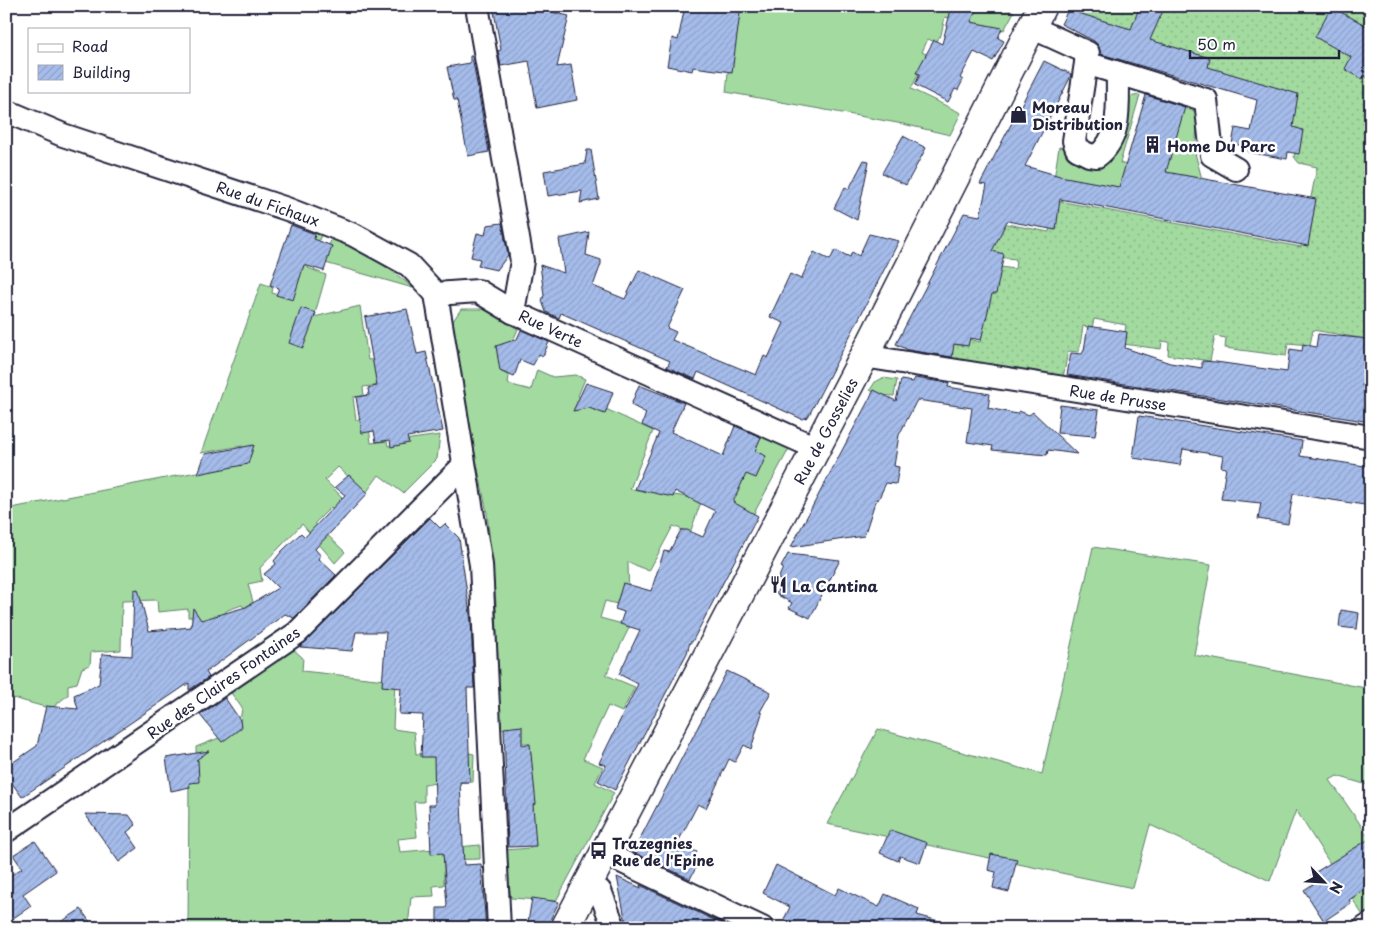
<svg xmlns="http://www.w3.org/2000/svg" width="1377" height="934" font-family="'Playpen Sans',sans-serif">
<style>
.grass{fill:#a2da9f;stroke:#627e6d}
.garden{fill:url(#garden-dots);stroke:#627e6d}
.building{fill:url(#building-hatch);stroke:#22223b}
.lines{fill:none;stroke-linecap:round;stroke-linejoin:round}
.minor-casing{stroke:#22223b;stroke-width:26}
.major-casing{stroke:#22223b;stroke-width:31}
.minor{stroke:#fff;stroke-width:22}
.major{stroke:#fff;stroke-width:28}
.labels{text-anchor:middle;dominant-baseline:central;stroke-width:5;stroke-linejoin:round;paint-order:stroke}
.poi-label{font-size:15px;font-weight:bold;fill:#22223b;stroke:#fff;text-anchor:start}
.street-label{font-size:15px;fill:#22223b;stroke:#fff}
</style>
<defs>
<pattern id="garden-dots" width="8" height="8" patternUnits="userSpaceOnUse" patternTransform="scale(1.25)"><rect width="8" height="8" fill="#a2da9f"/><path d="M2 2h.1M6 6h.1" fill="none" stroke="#8bbb8a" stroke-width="1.8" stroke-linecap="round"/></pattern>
<pattern id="building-hatch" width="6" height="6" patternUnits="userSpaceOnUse" patternTransform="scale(1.25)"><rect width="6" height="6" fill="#a5bcea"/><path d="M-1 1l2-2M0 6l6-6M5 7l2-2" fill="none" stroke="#8ea1ca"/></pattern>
</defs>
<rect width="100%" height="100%" fill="#fff"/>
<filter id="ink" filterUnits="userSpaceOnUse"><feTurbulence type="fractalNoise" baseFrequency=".02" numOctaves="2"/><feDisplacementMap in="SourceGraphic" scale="10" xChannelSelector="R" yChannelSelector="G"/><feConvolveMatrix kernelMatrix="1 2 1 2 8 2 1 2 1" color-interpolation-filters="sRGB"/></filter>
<g filter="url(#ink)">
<g class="grass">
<path d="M735 6H965L976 11 978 6H999L1014 12 1004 30 945 17 941 35 935 42 928 39 922 52 928 55 911 89 961 113 950 135 903 124 726 92Z"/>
<path d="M1140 95 1120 163 1160 175 1180 107 1198 112 1195 153 1202 179 1131 197 1054 179 1059 147 1077 149 1097 156 1117 99Z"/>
<path d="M312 232 321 235 308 268 326 275 314 317 360 306 368 360 380 359 388 384 363 387 364 396 353 397 356 420 368 419 371 443 387 441 388 446 404 444V440L440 435 437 459 403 493 379 475 366 493 338 467 325 480 352 507 343 520 331 507 315 523 345 552 335 563 302 524 260 568 262 581 248 584 253 602 244 608 242 605 228 610 207 627 198 617H188V609L158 612 157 600 122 601 121 650 91 652 90 665 82 668 77 683 68 685V695L53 707H45L6 696V509L243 463 242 446 201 453 261 283 273 287 272 293 278 295 290 293Z"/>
<path d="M332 238C364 252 387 265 413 288L322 262Z"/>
<path d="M461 309H483L518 329 500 371 509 376 508 384 531 390 537 370 553 377 576 375 585 379 578 396 653 431 630 489 688 497 745 466 761 431 790 447 753 515 702 499 690 533 673 526 649 571 628 562 629 607 605 601 600 618 630 626 606 675 635 687 622 712 608 706 583 759 603 767 595 783 614 793 556 901 511 898 504 850 531 848 528 743H519L518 728 500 729 496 603 487 513 449 327Z"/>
<path d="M883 378 897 380 894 396 880 395 870 390 875 382Z"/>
<path d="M1093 547 1211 565 1194 655 1371 689V786L1337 776 1330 780 1371 840V924L1369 925 1296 810 1270 881 1150 825 1133 888 827 824 878 729 1042 774Z"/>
<path d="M291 645 293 649 303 658 302 671 395 681 393 729 414 732 416 754 465 752 474 754 473 782 424 784V802H414L417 837 398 839 400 852 480 845V859L444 860V885L433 886 434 896 411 897 408 928H188L189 780 197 774 196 747 219 738 240 721 242 708 226 686Z"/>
</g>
<path class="garden" d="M1076 6H1365L1371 9V360L1362 359 1365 339 1313 330 1310 345 1288 343 1286 356 1225 348 1226 338 1215 336 1210 361 1168 355 1169 342 1162 341 1161 349 1123 344 1126 325 1094 319 1092 328 1083 326 1079 352 1068 351 1063 378 947 357 948 343 964 346 965 338 980 342 993 266 1015 269 1016 259 986 256V220L1049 232 1051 219 1032 196 1301 247 1317 167 1299 163 1294 157 1299 132 1263 125 1267 104 1151 41 1071 15Z"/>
<g class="building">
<path d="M493 6H542L543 10 569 16 557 67 571 65 577 100 537 108 529 61 501 66 498 51 501 50Z"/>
<path d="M685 6H741L732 72 693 67 692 71 667 66 672 38 678 40Z"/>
<path d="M952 6H978L971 22 1002 28 998 38 1004 41 993 61 974 52 960 78 963 80 958 90 955 89 948 102 915 85 920 74 916 73 934 40 942 44Z"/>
<path d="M1140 6H1165L1150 40 1210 58 1208 67 1298 94 1293 127 1303 130 1299 154 1288 152 1287 159 1248 152 1249 147 1232 144 1235 128 1251 131 1257 100 1101 54 1098 45 1094 41 1061 24 1068 10 1131 29Z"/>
<path d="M1331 7 1371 28V79L1364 76 1362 79 1345 69 1351 57 1315 37Z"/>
<path d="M470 56H472L489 152 468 156 457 100H454L447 67 470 63Z"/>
<path d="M1044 61 1071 74 1070 78 1025 166 1060 176 1119 187 1146 95 1185 107 1166 172 1316 199 1308 246 1060 199 1056 230 1007 221 992 251 1004 254 996 294H992L981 340 970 338 968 346 954 344 952 357 908 350 896 344 964 213 980 216 987 185 980 184Z"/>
<path d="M903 136 926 148 906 185 882 173Z"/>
<path d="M587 150H591L599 199 580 203 582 191 548 196 544 171 585 164Z"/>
<path d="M864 160 869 161 857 220 834 208 845 187 849 189Z"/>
<path d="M502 223 508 255 497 270 478 266 480 259 471 257 477 233 485 235 487 225Z"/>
<path d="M291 225 315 234 314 239 332 246 324 271 304 265 293 300 276 295 279 288 270 285Z"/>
<path d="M589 232 586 255 601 260V264L593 286 625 299 639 270 685 290 667 328 676 332 672 340 756 375 764 356 768 358 784 323 770 317 790 274 801 279 814 252 830 260 835 250 850 257 852 252 859 256 869 234 899 241 808 417 802 419 698 372 695 379 667 367 670 361 561 313 559 318 546 312 542 301 544 295 540 265 564 273 559 239Z"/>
<path d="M301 308 316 313 303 348 289 343Z"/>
<path d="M407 309 417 354 426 352 443 431 407 437 409 443 391 447 390 440 376 442 374 431 362 433 356 397 369 395 368 388 377 386 365 317Z"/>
<path d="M1088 326 1127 332 1125 348 1170 363 1202 368V361L1216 362 1287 372 1290 349 1302 351 1303 344 1316 347 1318 334 1369 339 1362 386 1371 387V422L1067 375 1071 353 1082 354 1084 350Z"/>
<path d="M521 330 549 342 543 356 539 354 533 365 520 360 514 377 500 371 496 346 517 339Z"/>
<path d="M915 378 949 383 948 387 990 394 988 408 1017 414 1019 411 1029 415 1033 412 1077 454 1048 450 1047 455 992 450 993 446 967 442 972 408 917 400 899 435 894 466 899 467 896 484 886 483 878 500 876 499 864 536 791 547 874 390 896 401 901 380 913 382Z"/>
<path d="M586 383 613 392 605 414 589 408 573 411Z"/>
<path d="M639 385 684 403 671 432 723 456 735 426 761 437 755 451 766 456 756 478 746 474 733 502 758 516 692 642H690L687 653 615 790 598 781 606 765 599 763 638 684 619 674 640 630 620 624 624 612 615 609 623 583 651 591 664 551 669 552 681 530H687L703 537 715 511 675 491 673 497 635 489 659 433 642 425 646 413 631 405Z"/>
<path d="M1060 405 1099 410 1095 436 1057 433Z"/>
<path d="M1139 416 1302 441 1300 456 1371 467V506L1293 494 1288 524 1258 519 1261 503 1221 499 1226 468 1221 467 1223 456 1183 449 1180 465 1133 458Z"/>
<path d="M254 445 248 464 198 474 205 454Z"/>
<path d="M349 475 368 493 315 549 321 556 318 558 336 575 294 618 285 614 206 672 209 677 189 690V683L22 797 6 775V767L37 746 46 706 78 709 74 695 99 684 102 654 132 656 134 590 138 589 149 631 191 627 193 608 201 620 246 607 278 588 264 574 276 564 274 561 282 551 301 533 305 537 345 495 335 487Z"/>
<path d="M430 518 440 528 445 524 459 538 471 621 474 688H467L470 782H460L464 865 481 864 486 928H437V908H446L447 905 443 853 431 854 429 805H435L434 757H421L423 715 399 714 401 688 382 686 386 632H356L352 651 300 647Z"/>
<path d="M788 554 840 560 810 618 789 608 792 603 776 594 782 581 778 579 783 568 781 567Z"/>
<path d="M1341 610 1359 613 1357 629 1339 627Z"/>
<path d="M727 671 771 692 760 712 762 713 751 749 744 745 735 762 729 759 706 808 698 804 678 842 697 852 694 857 700 860 690 879 635 853 634 850Z"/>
<path d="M225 698 240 720 241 728 222 742 200 715Z"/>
<path d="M522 726V745L530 744 536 804 533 805 536 846 508 847 504 728Z"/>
<path d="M209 751 196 760H198L199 782 189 783 190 787 171 791 166 758Z"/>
<path d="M85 814 129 815 136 825 127 832 138 848 119 862Z"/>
<path d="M890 830 927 843 920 863 900 856 898 861 880 853Z"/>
<path d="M1371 838V886L1349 900 1351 903 1324 921 1304 890 1316 882 1311 875Z"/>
<path d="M35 841 56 871 23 894 31 906 6 923V869L10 876 22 868 13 855Z"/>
<path d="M991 854 1017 859 1009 892 993 888 996 872 988 870Z"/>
<path d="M776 865 835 895 839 888 879 907 885 894 919 909 917 915 946 923 945 928H799L784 919 790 907 763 893Z"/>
<path d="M617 877 641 888 640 885 731 928H627Z"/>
<path d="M532 898 559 902 546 928H527Z"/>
<path d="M81 909 94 928H52Z"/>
</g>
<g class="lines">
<defs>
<g id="minor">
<path d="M477 6 522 261 513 312"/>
<path d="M1031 27 1088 53 1086 63 1206 100 1212 155 1236 169"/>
<path d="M1086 63 1074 141 1077 149 1089 155 1097 156C1123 137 1117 102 1118 73"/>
<path d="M6 111 63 135 287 209 354 235 409 265 436 294 478 291 513 312 816 448"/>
<path d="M436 294 481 565 499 928"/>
<path d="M866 353 876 358 1371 437"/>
<path d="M6 831 297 633 463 466"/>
<path d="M604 853 762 928"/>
<path d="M587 885 600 891 614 928"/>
<path d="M1365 928 1371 924"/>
</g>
<path id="major" d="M565 928 866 353 1042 6"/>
</defs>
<use href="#minor" class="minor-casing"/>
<use href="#major" class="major-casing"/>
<use href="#minor" class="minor"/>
<use href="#major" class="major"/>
</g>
</g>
<defs>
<symbol id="shop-bare" viewBox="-9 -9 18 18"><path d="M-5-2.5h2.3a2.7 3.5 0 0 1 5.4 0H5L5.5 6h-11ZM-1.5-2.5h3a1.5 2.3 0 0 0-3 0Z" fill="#22223b" stroke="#fff" stroke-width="2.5" paint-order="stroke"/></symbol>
<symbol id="building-bare" viewBox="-9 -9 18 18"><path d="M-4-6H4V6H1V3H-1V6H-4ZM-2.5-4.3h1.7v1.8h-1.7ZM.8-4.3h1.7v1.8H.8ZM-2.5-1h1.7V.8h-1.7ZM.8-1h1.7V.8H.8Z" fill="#22223b" stroke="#fff" stroke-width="2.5" paint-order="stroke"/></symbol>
<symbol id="restaurant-bare" viewBox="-9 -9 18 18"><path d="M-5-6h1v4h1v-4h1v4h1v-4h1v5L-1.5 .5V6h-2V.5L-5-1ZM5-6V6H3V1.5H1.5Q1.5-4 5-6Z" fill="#22223b" stroke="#fff" stroke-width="2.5" paint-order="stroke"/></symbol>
<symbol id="bus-bare" viewBox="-9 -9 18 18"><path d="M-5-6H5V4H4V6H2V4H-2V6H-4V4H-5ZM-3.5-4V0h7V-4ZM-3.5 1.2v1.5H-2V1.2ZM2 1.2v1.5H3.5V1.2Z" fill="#22223b" stroke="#fff" stroke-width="2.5" paint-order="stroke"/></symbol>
</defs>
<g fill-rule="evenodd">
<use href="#shop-bare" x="1006" y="102" width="25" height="25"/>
<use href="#building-bare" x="1140" y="132" width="25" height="25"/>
<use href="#restaurant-bare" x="766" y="572" width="25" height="25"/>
<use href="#bus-bare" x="586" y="838" width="25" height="25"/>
</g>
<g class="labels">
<g class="poi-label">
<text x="1032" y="106">Moreau<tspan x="1032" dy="17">Distribution</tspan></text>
<text x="1167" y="145">Home Du Parc</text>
<text x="792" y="585">La Cantina</text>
<text x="612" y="842">Trazegnies<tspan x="612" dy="17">Rue de l'Epine</tspan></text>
</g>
<g class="street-label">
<text transform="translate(268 203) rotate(19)">Rue du Fichaux</text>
<text transform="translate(551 328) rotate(25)">Rue Verte</text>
<text transform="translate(1118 397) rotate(9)">Rue de Prusse</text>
<text transform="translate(825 431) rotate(-62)">Rue de Gosselies</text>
<text transform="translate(223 682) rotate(-35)">Rue des Claires Fontaines</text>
</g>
</g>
<rect width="1377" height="934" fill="none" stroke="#fff" stroke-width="25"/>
<rect x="12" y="12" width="1352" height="909" fill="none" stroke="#22223b" stroke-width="2" filter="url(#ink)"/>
<rect x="28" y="28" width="162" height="65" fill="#ffffff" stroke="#a7a7b1"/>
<rect x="38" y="44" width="25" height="8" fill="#ffffff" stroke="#a7a7b1"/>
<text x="72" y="52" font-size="15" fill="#22223b">Road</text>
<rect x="38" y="65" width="25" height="15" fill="url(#building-hatch)" stroke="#a7a7b1"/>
<text x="72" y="78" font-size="15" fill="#22223b">Building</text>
<g transform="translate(1324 882) rotate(115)" stroke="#ffffff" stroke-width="4" paint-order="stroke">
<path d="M0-4L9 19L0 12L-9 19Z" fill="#22223b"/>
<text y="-8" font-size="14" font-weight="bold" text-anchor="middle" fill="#22223b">N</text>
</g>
<path d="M1190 50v8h149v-8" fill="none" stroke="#22223b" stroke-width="2.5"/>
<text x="1197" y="50" font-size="15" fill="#22223b" stroke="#ffffff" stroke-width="4" paint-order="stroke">50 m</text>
</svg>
